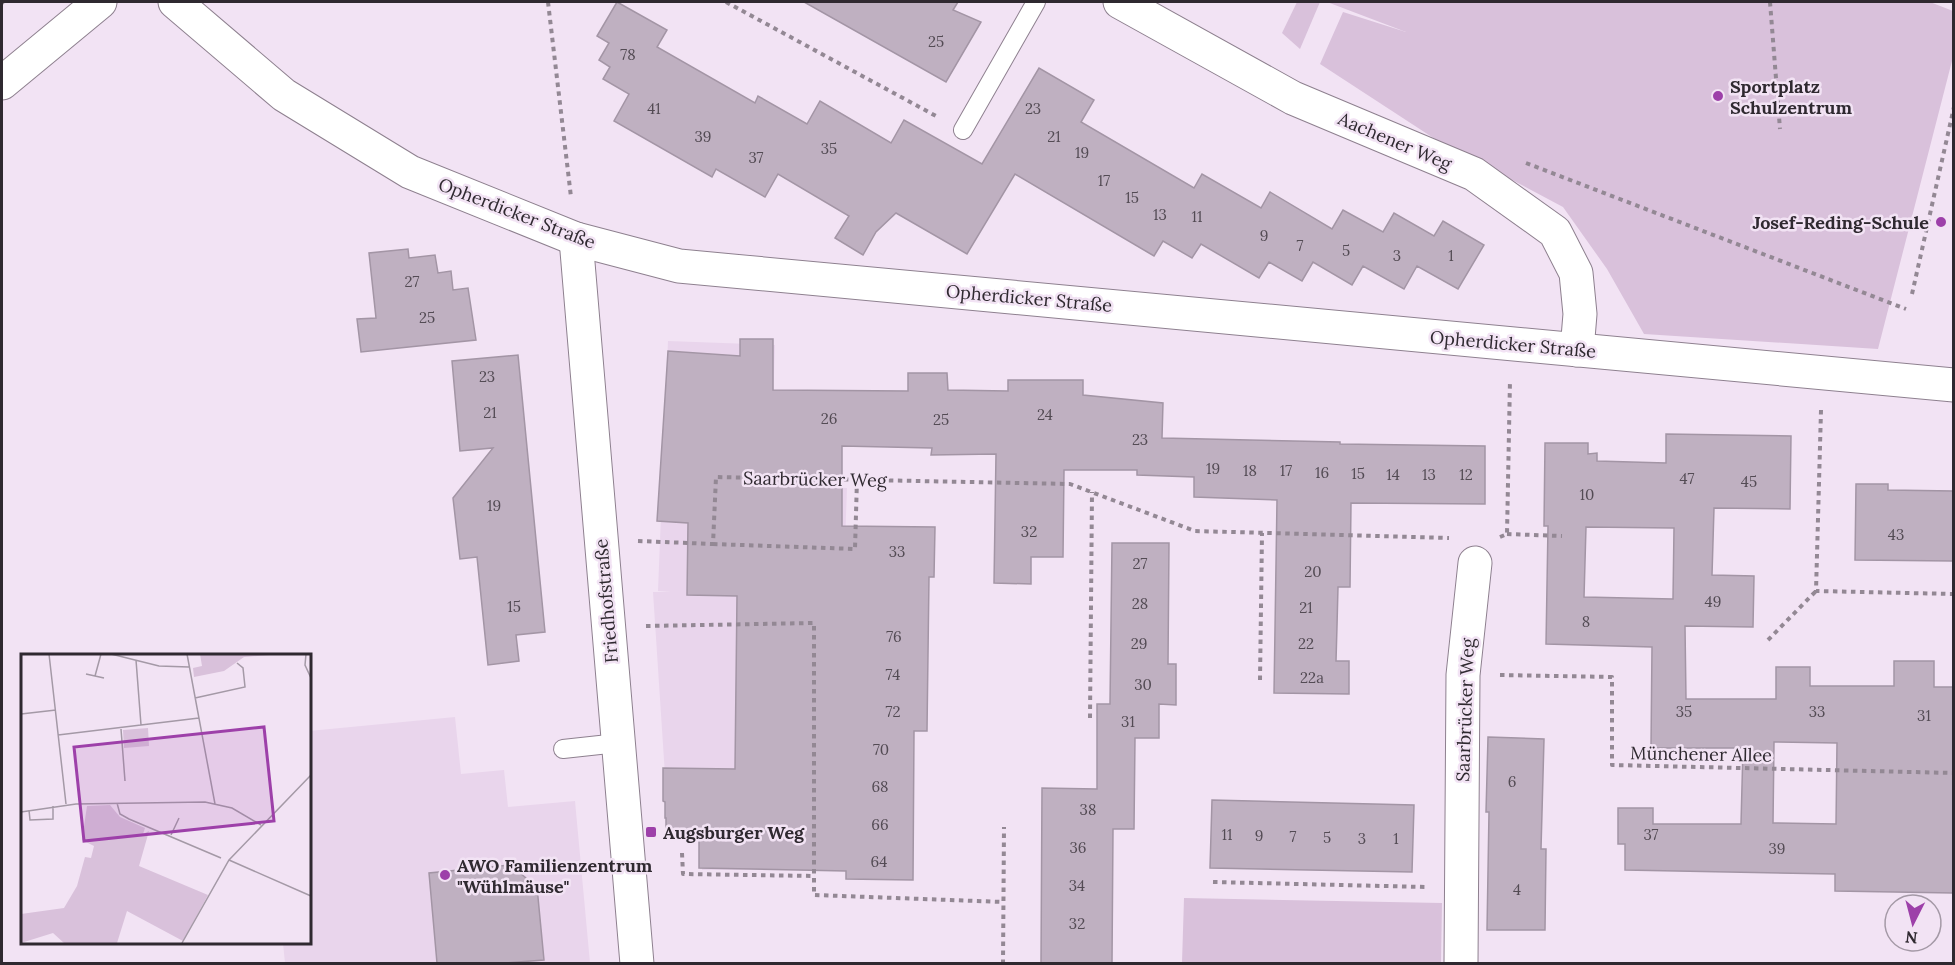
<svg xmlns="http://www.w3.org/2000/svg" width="1955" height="965" font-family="Lora,serif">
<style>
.built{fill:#e9d5ec}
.green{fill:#d9c1db}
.building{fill:#bfb0c1;stroke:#a395a5;stroke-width:1.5;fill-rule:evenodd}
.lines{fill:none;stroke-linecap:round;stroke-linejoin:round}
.service-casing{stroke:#8e808f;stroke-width:20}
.minor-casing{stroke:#8e808f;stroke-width:35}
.tertiary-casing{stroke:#8e808f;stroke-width:35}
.path{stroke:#938894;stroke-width:4;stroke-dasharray:4.5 4.5;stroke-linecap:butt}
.service{stroke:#fff;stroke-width:18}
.minor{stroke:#fff;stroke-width:33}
.tertiary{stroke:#fff;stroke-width:33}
.poi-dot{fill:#9d40a9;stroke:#f2e3f4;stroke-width:2}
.labels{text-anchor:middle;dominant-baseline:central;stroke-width:5;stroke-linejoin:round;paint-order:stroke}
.number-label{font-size:15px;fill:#534b54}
.poi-label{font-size:18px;font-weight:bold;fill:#2f2930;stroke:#f2e3f4;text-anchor:start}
.street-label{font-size:18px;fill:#2f2930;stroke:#f2e3f4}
.inset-road{fill:none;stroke:#a499a6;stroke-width:1.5}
.view{fill:#9d40a9;fill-opacity:0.15;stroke:#9d40a9;stroke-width:3}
.inset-edge{fill:none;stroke:#2f2930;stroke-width:3}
</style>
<rect width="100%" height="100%" fill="#f2e3f4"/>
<g class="built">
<path d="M668 341 775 345 771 462 740 483 847 488 843 599 809 870H702V837L669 836 653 592H671L658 591Z"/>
<path d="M455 717 461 774 504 770 508 807 575 801 590 963H285L283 943 309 942V731Z"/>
</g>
<g class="green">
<path d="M1297 2H1320L1300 49 1282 33Z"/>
<path d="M1327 2H1930L1953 11V57L1878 349 1644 334 1607 269 1563 207 1435 139 1320 64 1343 12 1406 32Z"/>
<path d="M1184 898 1442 903 1441 963H1182Z"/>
</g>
<g class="building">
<path d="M617 2 667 30 657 47 755 103 758 96 807 124 820 101 891 143 904 120 982 164 1039 68 1094 100 1081 122 1194 188 1202 174 1261 208 1270 192 1332 229 1343 210 1383 232 1394 213 1434 236 1443 221 1484 245 1458 289 1417 266 1404 289 1363 266 1352 285 1313 262 1302 281 1269 262 1259 278 1201 244 1192 258 1163 241 1154 256 1015 174 967 254 896 213 876 232 863 255 835 238 849 216 778 174 765 197 716 169 712 177 614 121 629 94 603 79 610 67 599 60 609 43 597 36Z"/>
<path d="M804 2H958L953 10 981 22 946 82Z"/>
<path d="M408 249 409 258 435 255 438 273 451 271 453 290 468 288 476 340 361 352 357 319 376 318 369 253Z"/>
<path d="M740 339H773V390L908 391V373H947L948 390 1008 391V380H1083V395L1163 403 1162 438 1340 442V444L1485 446V504L1351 503 1350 587H1338L1337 626 1336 661H1349V694L1274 693 1277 500 1194 497V477L1137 475V470H1064L1063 557H1031V584L994 583 996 454 931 455 932 448 842 446V526L935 527 934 577H929L927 731H914L913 880 846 879V871L699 868V836H666V818H665V802L663 801V768L735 769 737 596 687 595 688 523 657 521 668 351 740 356Z"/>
<path d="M518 355 545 632 516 635 519 661 488 665 477 557 460 559 453 498 493 448 460 451 452 361Z"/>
<path d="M1666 434 1791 436 1790 509 1714 508 1712 575 1754 576 1753 627 1685 626 1686 699H1776V667H1810V686H1894V661H1934V687H1953V893L1835 891V874L1625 870V844H1618V808H1653V824H1741L1743 748H1651L1652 647 1546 644 1548 526H1544L1545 443H1588V454L1597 453V461L1666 463ZM1586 527 1674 528 1673 599 1584 597ZM1774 742 1837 743 1836 824 1773 823Z"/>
<path d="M1856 484H1888V490L1953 491V561L1855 560Z"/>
<path d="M1112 543H1169L1168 664H1176V705L1159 704V738H1135L1134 829H1113L1112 963H1041L1042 788 1097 789V704H1110Z"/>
<path d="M1488 737 1544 739 1541 849H1546L1545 930H1487L1489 812H1486Z"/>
<path d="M1212 800 1414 805 1412 872 1210 868Z"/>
<path d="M510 865 537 887 544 960 506 963H437L429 873Z"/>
</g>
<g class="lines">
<defs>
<g id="service">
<path d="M963 130 1036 2"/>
<path d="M563 749 618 743"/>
</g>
<g id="minor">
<path d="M175 2 284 95 410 172 576 239 679 266 1954 385"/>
<path d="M1120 2 1293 98 1474 174 1555 232 1576 273 1580 314 1577 350"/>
<path d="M576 239 637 964"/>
<path d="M1461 964 1463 675 1475 563"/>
</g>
<path id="tertiary" d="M2 83 100 2"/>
</defs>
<use href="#service" class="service-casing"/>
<use href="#minor" class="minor-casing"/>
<use href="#tertiary" class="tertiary-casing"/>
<g class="path">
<path d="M548 2 571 197"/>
<path d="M726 2 936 116"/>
<path d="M1770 2 1780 129"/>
<path d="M2 3 3 2"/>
<path d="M1526 163 1906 309"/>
<path d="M1912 294 1954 107"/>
<path d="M1821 410 1816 591 1954 594"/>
<path d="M1507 534 1562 536"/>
<path d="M1500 537 1507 534 1510 380"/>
<path d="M638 541 713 544 716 477 1070 484 1195 531 1449 538"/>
<path d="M713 544 855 549 857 479"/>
<path d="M646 626 814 623V895L1003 902"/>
<path d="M1768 640 1816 591"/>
<path d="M1500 675 1612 677V765L1954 773"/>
<path d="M1260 680 1262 533"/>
<path d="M1090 718 1092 492"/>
<path d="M682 853 683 874 815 876"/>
<path d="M1213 882 1426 887"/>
<path d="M1003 964 1004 827"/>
</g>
<use href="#service" class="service"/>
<use href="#minor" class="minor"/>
<use href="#tertiary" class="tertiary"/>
</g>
<g class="poi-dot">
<circle cx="1718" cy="96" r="6"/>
<circle cx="1941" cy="222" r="6"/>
<rect x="645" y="826" width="12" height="12" rx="3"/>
<circle cx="445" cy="875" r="6"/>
</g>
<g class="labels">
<g class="number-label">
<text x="936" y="41">25</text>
<text x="628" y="54">78</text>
<text x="654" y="108">41</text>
<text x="1033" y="108">23</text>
<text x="703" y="136">39</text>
<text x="1054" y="136">21</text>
<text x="829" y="148">35</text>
<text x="1082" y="152">19</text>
<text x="756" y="157">37</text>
<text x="1104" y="180">17</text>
<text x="1132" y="197">15</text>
<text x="1160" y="214">13</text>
<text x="1197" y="216">11</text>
<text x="1264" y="235">9</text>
<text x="1300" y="245">7</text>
<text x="1346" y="250">5</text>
<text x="1397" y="255">3</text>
<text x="1451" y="255">1</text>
<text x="412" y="281">27</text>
<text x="427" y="317">25</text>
<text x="487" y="376">23</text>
<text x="490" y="412">21</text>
<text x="1045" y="414">24</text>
<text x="829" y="418">26</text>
<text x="941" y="419">25</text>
<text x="1140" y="439">23</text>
<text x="1213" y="468">19</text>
<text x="1250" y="470">18</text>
<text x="1286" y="470">17</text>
<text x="1322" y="472">16</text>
<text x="1358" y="473">15</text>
<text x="1393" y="474">14</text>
<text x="1429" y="474">13</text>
<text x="1466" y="474">12</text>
<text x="1687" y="478">47</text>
<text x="1749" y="481">45</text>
<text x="1587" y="494">10</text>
<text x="494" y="505">19</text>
<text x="1029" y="531">32</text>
<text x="1896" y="534">43</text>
<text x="897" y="551">33</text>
<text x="1140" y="563">27</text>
<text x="1313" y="571">20</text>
<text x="1713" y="601">49</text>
<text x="1140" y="603">28</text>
<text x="514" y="606">15</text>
<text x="1306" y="607">21</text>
<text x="1586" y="621">8</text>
<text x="894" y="636">76</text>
<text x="1139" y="643">29</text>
<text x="1306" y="643">22</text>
<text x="893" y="674">74</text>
<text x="1312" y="677">22a</text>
<text x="1143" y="684">30</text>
<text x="893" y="711">72</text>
<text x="1684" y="711">35</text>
<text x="1817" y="711">33</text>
<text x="1924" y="715">31</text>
<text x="1128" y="721">31</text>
<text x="881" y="749">70</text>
<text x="1512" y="781">6</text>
<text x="880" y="786">68</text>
<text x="1088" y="809">38</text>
<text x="880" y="824">66</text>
<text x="1227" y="834">11</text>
<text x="1651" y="834">37</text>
<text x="1259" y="835">9</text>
<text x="1293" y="836">7</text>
<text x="1327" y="837">5</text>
<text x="1362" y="838">3</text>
<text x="1396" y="838">1</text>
<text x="1078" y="847">36</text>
<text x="1777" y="848">39</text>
<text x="879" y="861">64</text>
<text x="1077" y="885">34</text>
<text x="1517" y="889">4</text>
<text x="1077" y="923">32</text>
</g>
<g class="poi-label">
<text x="1730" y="86">Sportplatz<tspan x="1730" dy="21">Schulzentrum</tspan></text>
<text x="1929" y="222" text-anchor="end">Josef-Reding-Schule</text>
<text x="663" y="832">Augsburger Weg</text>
<text x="457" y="865">AWO Familienzentrum<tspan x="457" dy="21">"Wühlmäuse"</tspan></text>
</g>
<g class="street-label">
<text transform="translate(1395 141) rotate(23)">Aachener Weg</text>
<text transform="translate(517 213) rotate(21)">Opherdicker Straße</text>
<text transform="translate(1029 298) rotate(5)">Opherdicker Straße</text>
<text transform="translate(1513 344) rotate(5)">Opherdicker Straße</text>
<text transform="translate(815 479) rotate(1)">Saarbrücker Weg</text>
<text transform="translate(606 601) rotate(-95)">Friedhofstraße</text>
<text transform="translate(1465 710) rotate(-88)">Saarbrücker Weg</text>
<text transform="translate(1701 754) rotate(1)">Münchener Allee</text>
</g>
</g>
<g transform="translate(21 654)">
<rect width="290" height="290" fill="#f2e3f4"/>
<path d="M179 0H261L223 3 203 17 173 23 172 14 181 12ZM127 74 128 92 103 94 102 76ZM89 151 99 163 124 174 122 180 128 177 118 212 187 241 162 287 106 257 96 289H43L32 279 0 289V260L43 254 56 232 64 203 70 204 73 192 61 186 66 152Z" fill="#d9c1db"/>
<path class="inset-road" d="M28 0 45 150M90 0 138 12 168 13M166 0 194 150M285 0 284 11 290 24M115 6 120 71M65 20 83 24M74 22 80 0M174 44 224 33 222 14 216 9M0 60 35 56M100 75 104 127M37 81 178 64M96 149 99 160 108 165 200 204M8 156 9 166 32 165V152M0 158 55 150 184 148 211 154 240 171M150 181 158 164M208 206 290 242M161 289 208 206 290 121"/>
<path class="view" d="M243 73 253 167 63 187 53 93Z"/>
<rect width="290" height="290" class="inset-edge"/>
</g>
<rect width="1955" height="965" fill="none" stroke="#2f2930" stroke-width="6"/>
<g transform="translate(1913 923) rotate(186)"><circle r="28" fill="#f2e3f4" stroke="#a499a6" stroke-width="1.5"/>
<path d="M0-4.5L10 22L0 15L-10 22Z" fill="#9d40a9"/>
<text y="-9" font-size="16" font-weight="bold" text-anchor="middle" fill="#2f2930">N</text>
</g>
</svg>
